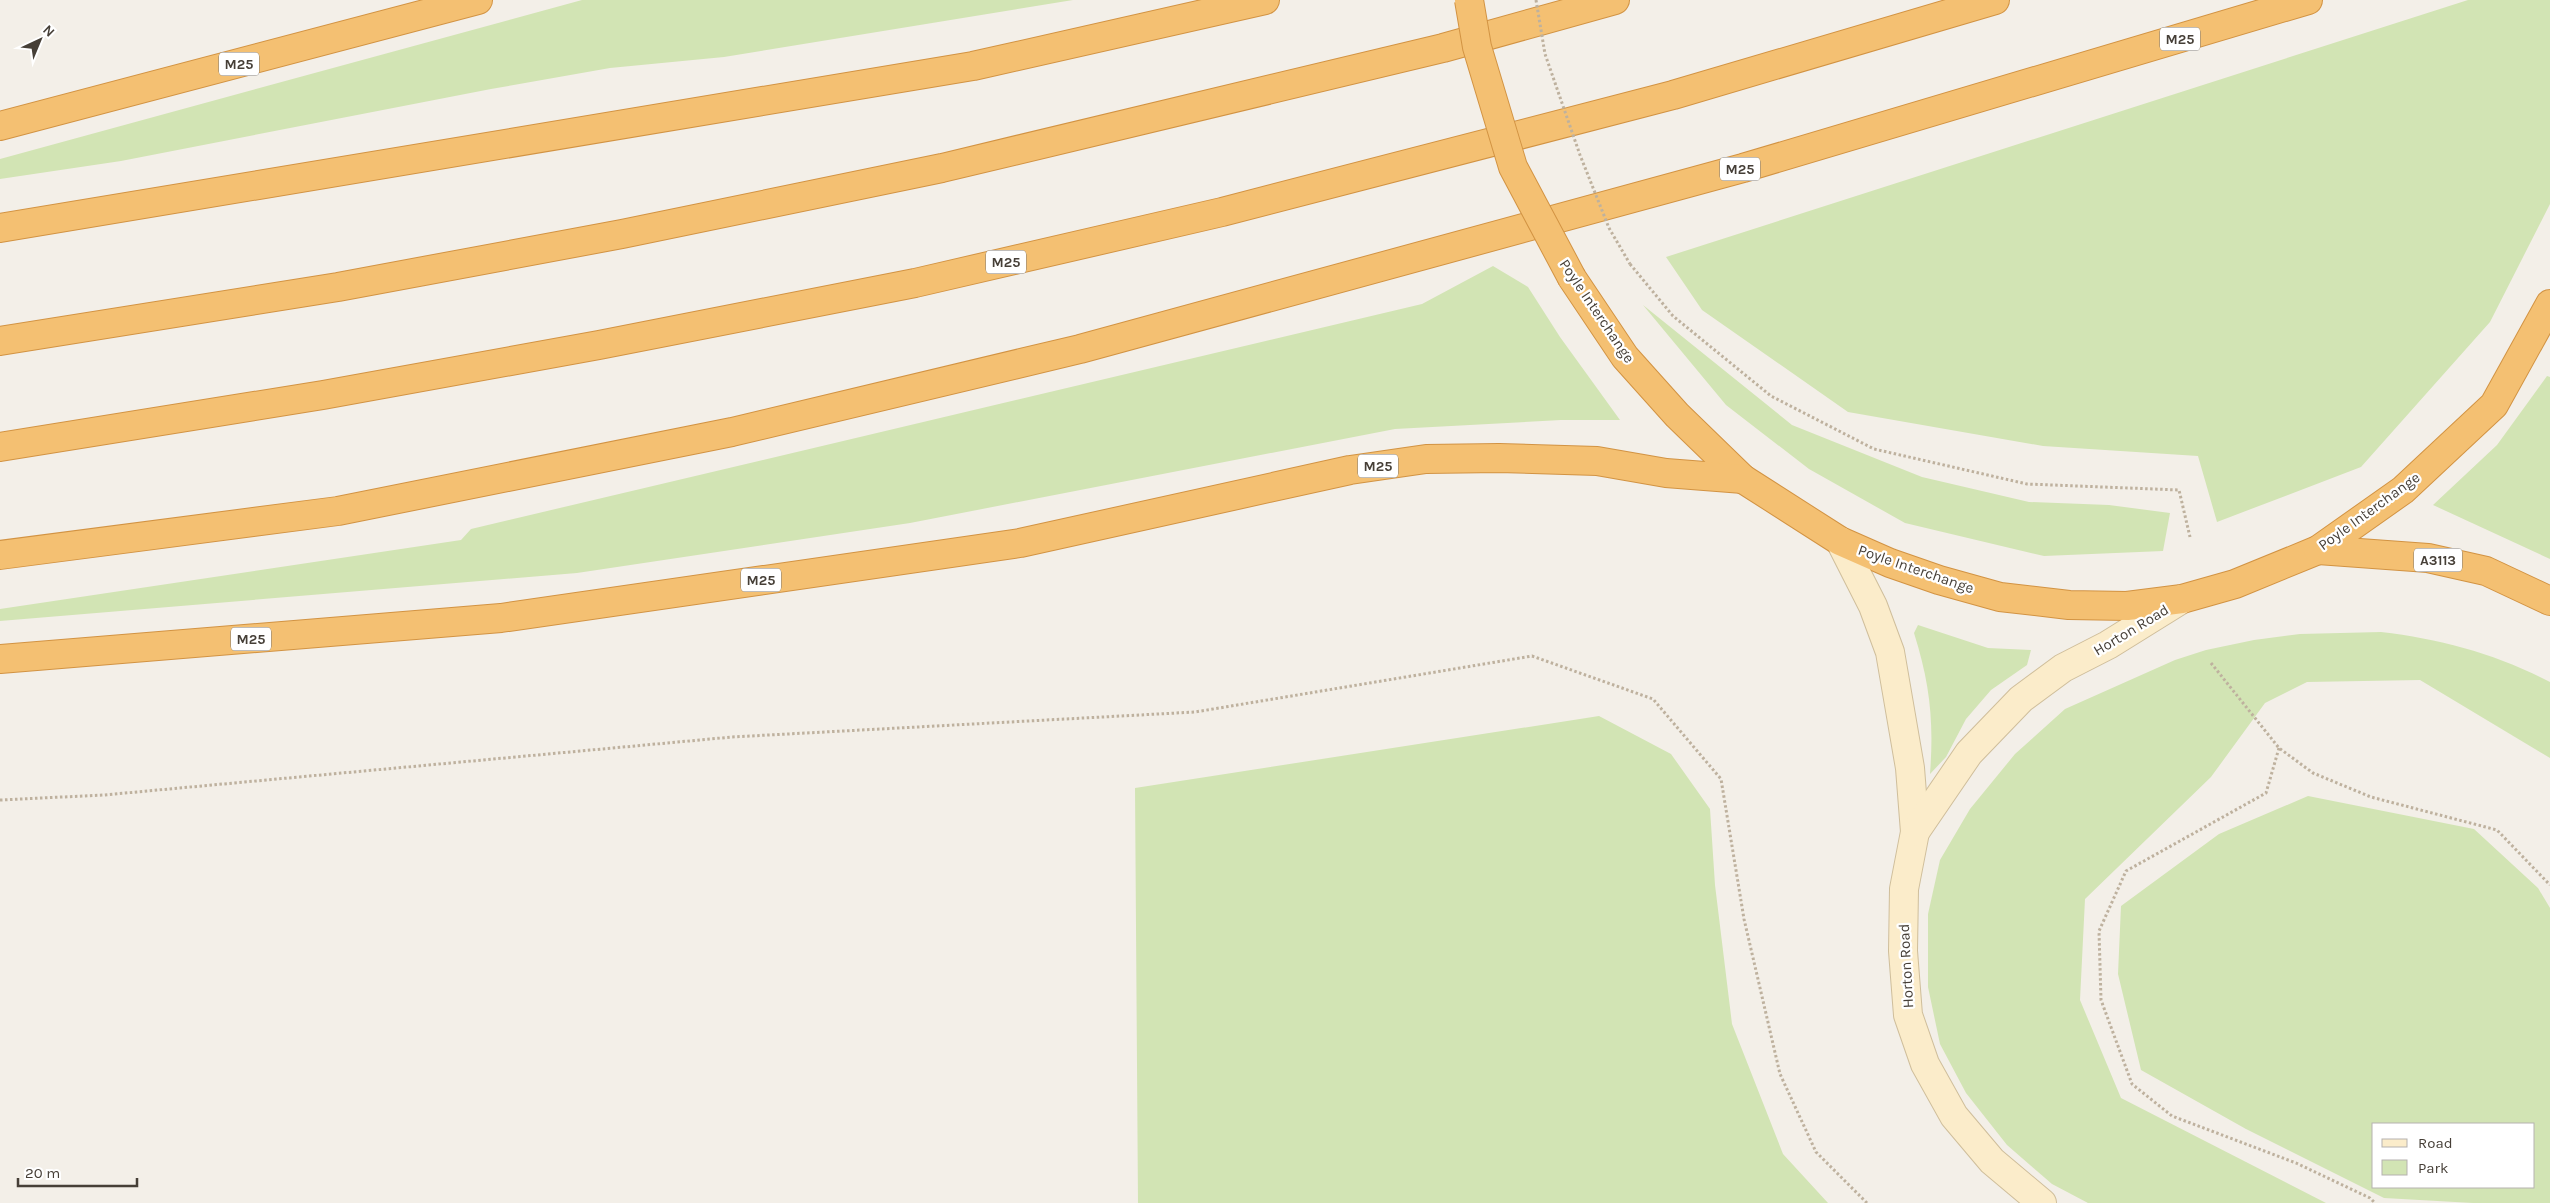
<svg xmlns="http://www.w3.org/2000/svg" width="2550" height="1203" font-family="Karla,sans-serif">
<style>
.green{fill:#d2e4b4;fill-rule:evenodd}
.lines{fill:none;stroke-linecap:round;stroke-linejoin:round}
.secondary-casing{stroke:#cfbe9b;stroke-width:30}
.highway-casing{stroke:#d29343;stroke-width:30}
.path{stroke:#beb19e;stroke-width:3;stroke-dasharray:2.5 2.5;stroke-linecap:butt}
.secondary{stroke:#fbecca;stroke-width:28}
.highway{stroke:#f4c072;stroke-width:28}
.highway-bridge-casing{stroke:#d29343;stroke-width:30;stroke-linecap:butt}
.path-bridge{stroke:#beb19e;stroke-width:3;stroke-dasharray:2.5 2.5;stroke-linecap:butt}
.highway-bridge{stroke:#f4c072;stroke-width:28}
.labels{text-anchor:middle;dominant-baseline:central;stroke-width:4.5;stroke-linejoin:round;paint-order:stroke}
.shield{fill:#fff;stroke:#7e7973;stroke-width:1}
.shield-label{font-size:14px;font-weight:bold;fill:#463f37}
.street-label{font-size:15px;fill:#463f37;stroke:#fff}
</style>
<rect width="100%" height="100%" fill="#f3efe8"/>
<g class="green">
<path d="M582 0H1073L724 57 610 68 491 89 121 161 0 179V159Z"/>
<path d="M2468 0H2550V204L2490 322 2361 467 2217 522 2198 456 2043 446 1848 412 1702 310 1666 257Z"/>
<path d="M1493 266 1528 287 1560 337 1620 420H1561L1395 429 910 523 577 573 0 621V609L461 540 471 529 1422 304Z"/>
<path d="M1643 305 1792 425 1922 477 2029 502 2109 505 2170 513 2163 551 2044 556 1905 523 1809 469 1726 405Z"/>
<path d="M2547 376 2550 377V559L2433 505 2497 445Z"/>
<path d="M1918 625 1988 648 2031 650 2027 665 1991 690 1966 719 1946 757 1930 774C1934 721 1930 684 1914 633Z"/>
<path d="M2381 632C2441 639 2496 654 2550 682V758L2420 680 2307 682 2265 703 2211 777 2085 899 2080 1000 2121 1098 2326 1203H2088L2052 1184 2007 1145 1966 1093 1940 1044 1928 987V914L1940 860 1970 809 2015 754 2065 709 2175 660 2206 650 2254 640 2300 634Z"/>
<path d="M1599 716 1671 754 1710 809 1715 885 1732 1024 1783 1154 1828 1203H1138L1135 788Z"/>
<path d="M2308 796 2474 829 2538 888 2550 908V1203H2473L2384 1198 2246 1129 2141 1070 2118 974 2121 906 2219 834ZM2374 1124H2534V1187H2374Z"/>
</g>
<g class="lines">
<defs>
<g id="secondary">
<path d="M1840 541 1873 606 1890 652 1910 768 1915 832 1904 889 1903 951 1908 1015 1925 1064 1954 1116 1992 1161 2042 1203"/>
<path d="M1915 832 1969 753 2021 699 2063 668 2108 645 2182 599"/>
</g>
<g id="highway">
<path d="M0 126 478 0"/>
<path d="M0 228 973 66 1265 0"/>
<path d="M1572 278 1625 357 1677 415 1743 479 1840 541 1890 563 1939 580 2000 597 2069 605 2127 606 2182 599 2235 584 2318 550 2403 490 2494 405 2550 304"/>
<path d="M0 341 338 287 622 234 942 168 1443 48 1615 0"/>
<path d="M0 447 323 395 599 345 915 283 1222 212 1673 95 1995 0"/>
<path d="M2318 550 2428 558 2486 571 2550 601"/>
<path d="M0 555 338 511 732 432 1080 349 1743 168 2308 0"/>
<path d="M0 659 501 618 1020 543 1350 470 1426 459 1499 458 1597 461 1666 473 1743 479"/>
</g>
</defs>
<use href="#secondary" class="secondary-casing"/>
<use href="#highway" class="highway-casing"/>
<g class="path">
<path d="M1630 264 1673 316 1771 396 1874 449 2027 484 2179 490 2190 537"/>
<path d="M2211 663 2279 748 2313 773 2371 797 2497 830 2550 885"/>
<path d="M2279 748 2266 793 2126 871 2099 931 2101 1000 2132 1084 2172 1116 2296 1163 2370 1198 2375 1203"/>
<path d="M0 800 104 795 732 737 1195 712 1532 656 1653 699 1721 779 1744 919 1780 1074 1816 1152 1867 1203"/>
</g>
<use href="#secondary" class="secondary"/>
<use href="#highway" class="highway"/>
<defs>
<path id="highway-bridge" d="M1469 0 1477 47 1513 167 1572 278"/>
</defs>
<use href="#highway-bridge" class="highway-bridge-casing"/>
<path class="path-bridge" d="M1536 0 1545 54 1580 155 1609 228 1630 264"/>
<use href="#highway-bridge" class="highway-bridge"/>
</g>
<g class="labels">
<g class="shield">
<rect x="2160" y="27.5" width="40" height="23" rx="4"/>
<rect x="219" y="52.5" width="40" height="23" rx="4"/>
<rect x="1720" y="157.5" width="40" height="23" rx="4"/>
<rect x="986" y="250.5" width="40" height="23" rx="4"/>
<rect x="1358" y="454.5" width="40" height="23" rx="4"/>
<rect x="2414" y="548.5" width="48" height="23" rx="4"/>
<rect x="741" y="568.5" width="40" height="23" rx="4"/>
<rect x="231" y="627.5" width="40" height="23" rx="4"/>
</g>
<g class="shield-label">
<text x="2180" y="39">M25</text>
<text x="239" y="64">M25</text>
<text x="1740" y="169">M25</text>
<text x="1006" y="262">M25</text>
<text x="1378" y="466">M25</text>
<text x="2438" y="560">A3113</text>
<text x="761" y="580">M25</text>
<text x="251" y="639">M25</text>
</g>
<g class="street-label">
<text transform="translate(1597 311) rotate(56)">Poyle Interchange</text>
<text transform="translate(2369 511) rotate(-36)">Poyle Interchange</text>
<text transform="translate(1916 569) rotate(19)">Poyle Interchange</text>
<text transform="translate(2131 630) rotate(-31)">Horton Road</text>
<text transform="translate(1906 966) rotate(-93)">Horton Road</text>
</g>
</g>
<rect x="2372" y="1123" width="162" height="65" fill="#ffffff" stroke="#b5b2af"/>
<rect x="2382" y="1139" width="25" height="8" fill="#fbecca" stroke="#b5b2af"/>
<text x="2418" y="1148" font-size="15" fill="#463f37">Road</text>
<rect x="2382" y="1160" width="25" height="15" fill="#d2e4b4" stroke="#b5b2af"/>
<text x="2418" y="1173" font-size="15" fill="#463f37">Park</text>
<g transform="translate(40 40) rotate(44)" stroke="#ffffff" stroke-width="4" paint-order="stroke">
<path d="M0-4L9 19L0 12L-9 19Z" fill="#463f37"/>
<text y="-8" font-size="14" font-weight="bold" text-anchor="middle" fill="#463f37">N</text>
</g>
<path d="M18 1178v8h119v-8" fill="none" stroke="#463f37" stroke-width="2.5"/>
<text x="25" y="1178" font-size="15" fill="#463f37" stroke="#ffffff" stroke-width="4" paint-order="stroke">20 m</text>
</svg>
